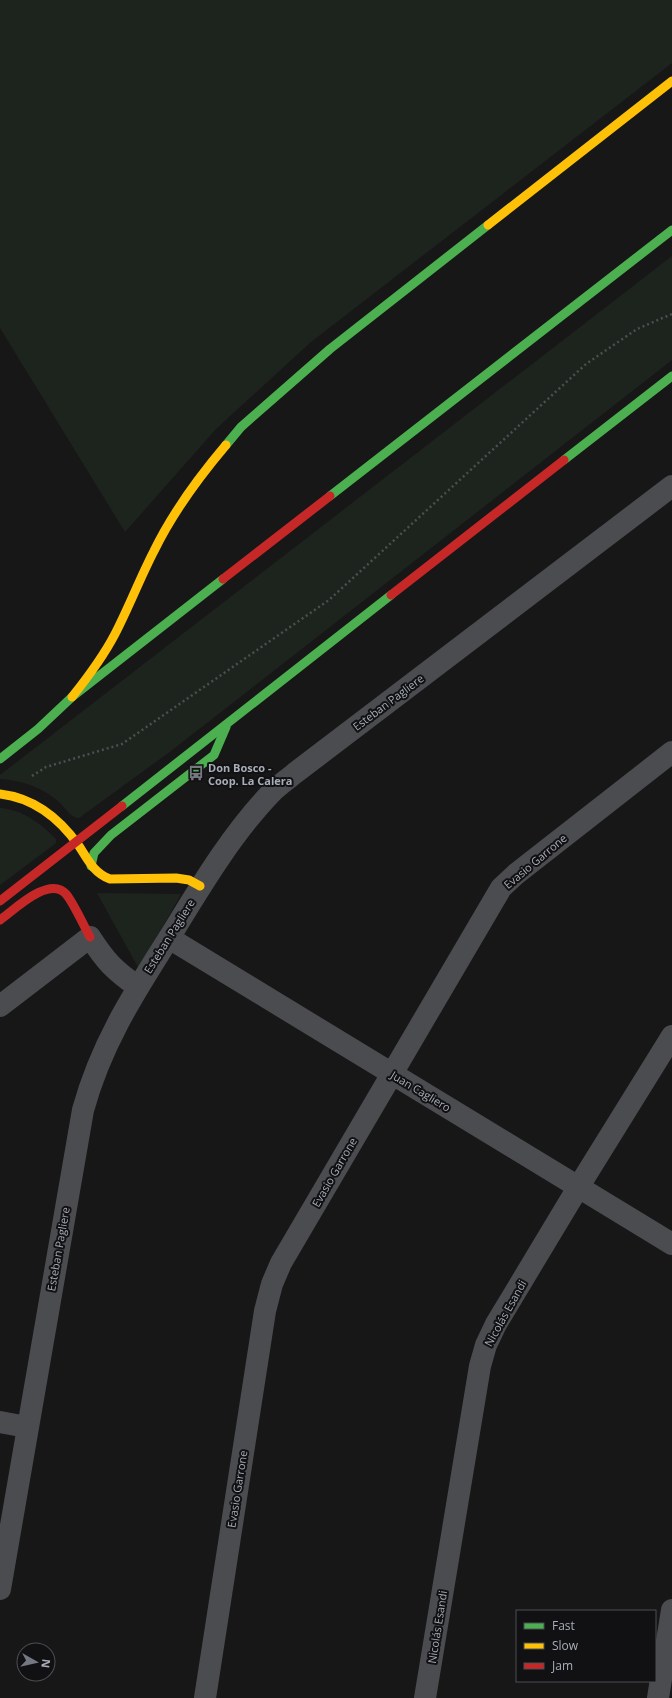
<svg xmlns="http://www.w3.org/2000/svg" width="672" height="1698" font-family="'Open Sans',sans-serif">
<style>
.green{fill:#1d241e}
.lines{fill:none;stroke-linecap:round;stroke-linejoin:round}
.path{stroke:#4d4e52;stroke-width:2.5;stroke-dasharray:2 3;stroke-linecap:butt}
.street{stroke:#4b4c50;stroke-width:22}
.fast{stroke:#4caf50;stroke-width:9}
.slow{stroke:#ffc107;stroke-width:9}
.jam{stroke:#c62828;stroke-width:9}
.labels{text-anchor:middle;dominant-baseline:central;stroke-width:4;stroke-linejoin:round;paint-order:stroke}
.street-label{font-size:11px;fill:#a8adb8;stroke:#111113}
.poi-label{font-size:11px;font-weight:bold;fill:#a8adb8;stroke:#111113;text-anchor:start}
</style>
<rect width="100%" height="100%" fill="#171717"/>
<g class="green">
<path d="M0 0H672V63L311 342 216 429 125 532 0 328Z"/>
<path d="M672 256V360L171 751 79 818C71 819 64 806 58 801 41 787 22 780 0 779V775Z"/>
<path d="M0 808C24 810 39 823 56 839V843L0 885Z"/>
<path d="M97 893 181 894 139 969Z"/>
</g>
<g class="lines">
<path class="path" d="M32 776 46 767 122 744 329 600 586 364 637 329 672 314"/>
<g class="street">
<path d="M169 938 672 1244"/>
<path d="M0 1006 90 937C106 962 114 970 138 987"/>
<path d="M0 1422 27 1427"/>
<path d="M0 1589 83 1110C101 1044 133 995 169 938 199 889 232 833 272 792 279 785 288 779 295 773L672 486"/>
<path d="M205 1698 265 1311 272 1284 281 1263 501 888 516 874 672 752"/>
<path d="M425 1698 480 1366 486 1345 496 1324 579 1186 672 1036"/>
<path d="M658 1698 672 1610"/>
</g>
<g class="fast">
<path d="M226 445 241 427 330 349 488 225"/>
<path d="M564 460 672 376"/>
<path d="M330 496 672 230"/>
<path d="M0 759 38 729 72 697 223 579"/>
<path d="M122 806 391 595"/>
<path d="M91 866 94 853 111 835 214 755 226 727"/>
</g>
<g class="slow">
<path d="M488 225 672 81"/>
<path d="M72 697C88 677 103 657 115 634 129 607 140 578 154 551 173 512 198 478 226 445"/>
<path d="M0 794C34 798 60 819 79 846 88 860 94 873 110 879L176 878 189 880 200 886"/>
</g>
<g class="jam">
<path d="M223 579 330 496"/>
<path d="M391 595 564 460"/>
<path d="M0 901 122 806"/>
<path d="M0 920C14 910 49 875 66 894 73 902 84 926 90 937"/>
</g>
</g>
<defs>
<symbol id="bus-bare" viewBox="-9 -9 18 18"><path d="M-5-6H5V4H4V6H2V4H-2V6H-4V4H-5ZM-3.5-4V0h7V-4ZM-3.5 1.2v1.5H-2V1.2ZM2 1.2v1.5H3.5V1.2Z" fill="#757880" stroke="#111113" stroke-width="2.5" paint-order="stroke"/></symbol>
</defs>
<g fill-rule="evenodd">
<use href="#bus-bare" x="185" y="762" width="22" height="22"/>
</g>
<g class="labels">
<g class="street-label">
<text transform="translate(388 702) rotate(-37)">Esteban Pagliere</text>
<text transform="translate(535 861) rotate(-40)">Evasio Garrone</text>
<text transform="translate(169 936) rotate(-58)">Esteban Pagliere</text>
<text transform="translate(421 1091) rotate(31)">Juan Cagliero</text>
<text transform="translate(334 1172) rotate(-60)">Evasio Garrone</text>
<text transform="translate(58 1249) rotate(-80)">Esteban Pagliere</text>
<text transform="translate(505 1313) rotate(-61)">Nicolás Esandi</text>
<text transform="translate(237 1489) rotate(-81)">Evasio Garrone</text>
<text transform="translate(437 1627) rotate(-81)">Nicolás Esandi</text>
</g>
<g class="poi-label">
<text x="208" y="767">Don Bosco -<tspan x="208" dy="13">Coop. La Calera</tspan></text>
</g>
</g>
<rect x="516" y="1610" width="140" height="72" fill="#111113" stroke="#4d4f55"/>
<rect x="524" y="1623" width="20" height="6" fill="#4caf50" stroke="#4d4f55"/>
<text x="552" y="1630" font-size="12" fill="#a8adb8">Fast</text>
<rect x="524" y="1643" width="20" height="6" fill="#ffc107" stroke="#4d4f55"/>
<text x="552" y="1650" font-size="12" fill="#a8adb8">Slow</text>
<rect x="524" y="1663" width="20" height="6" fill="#c62828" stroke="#4d4f55"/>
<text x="552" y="1670" font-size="12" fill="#a8adb8">Jam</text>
<g transform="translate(36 1662) rotate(98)"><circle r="19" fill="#111113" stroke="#4d4f55"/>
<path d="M0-3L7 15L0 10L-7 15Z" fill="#757880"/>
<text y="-6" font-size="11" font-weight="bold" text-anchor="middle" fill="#a8adb8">N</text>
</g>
</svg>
